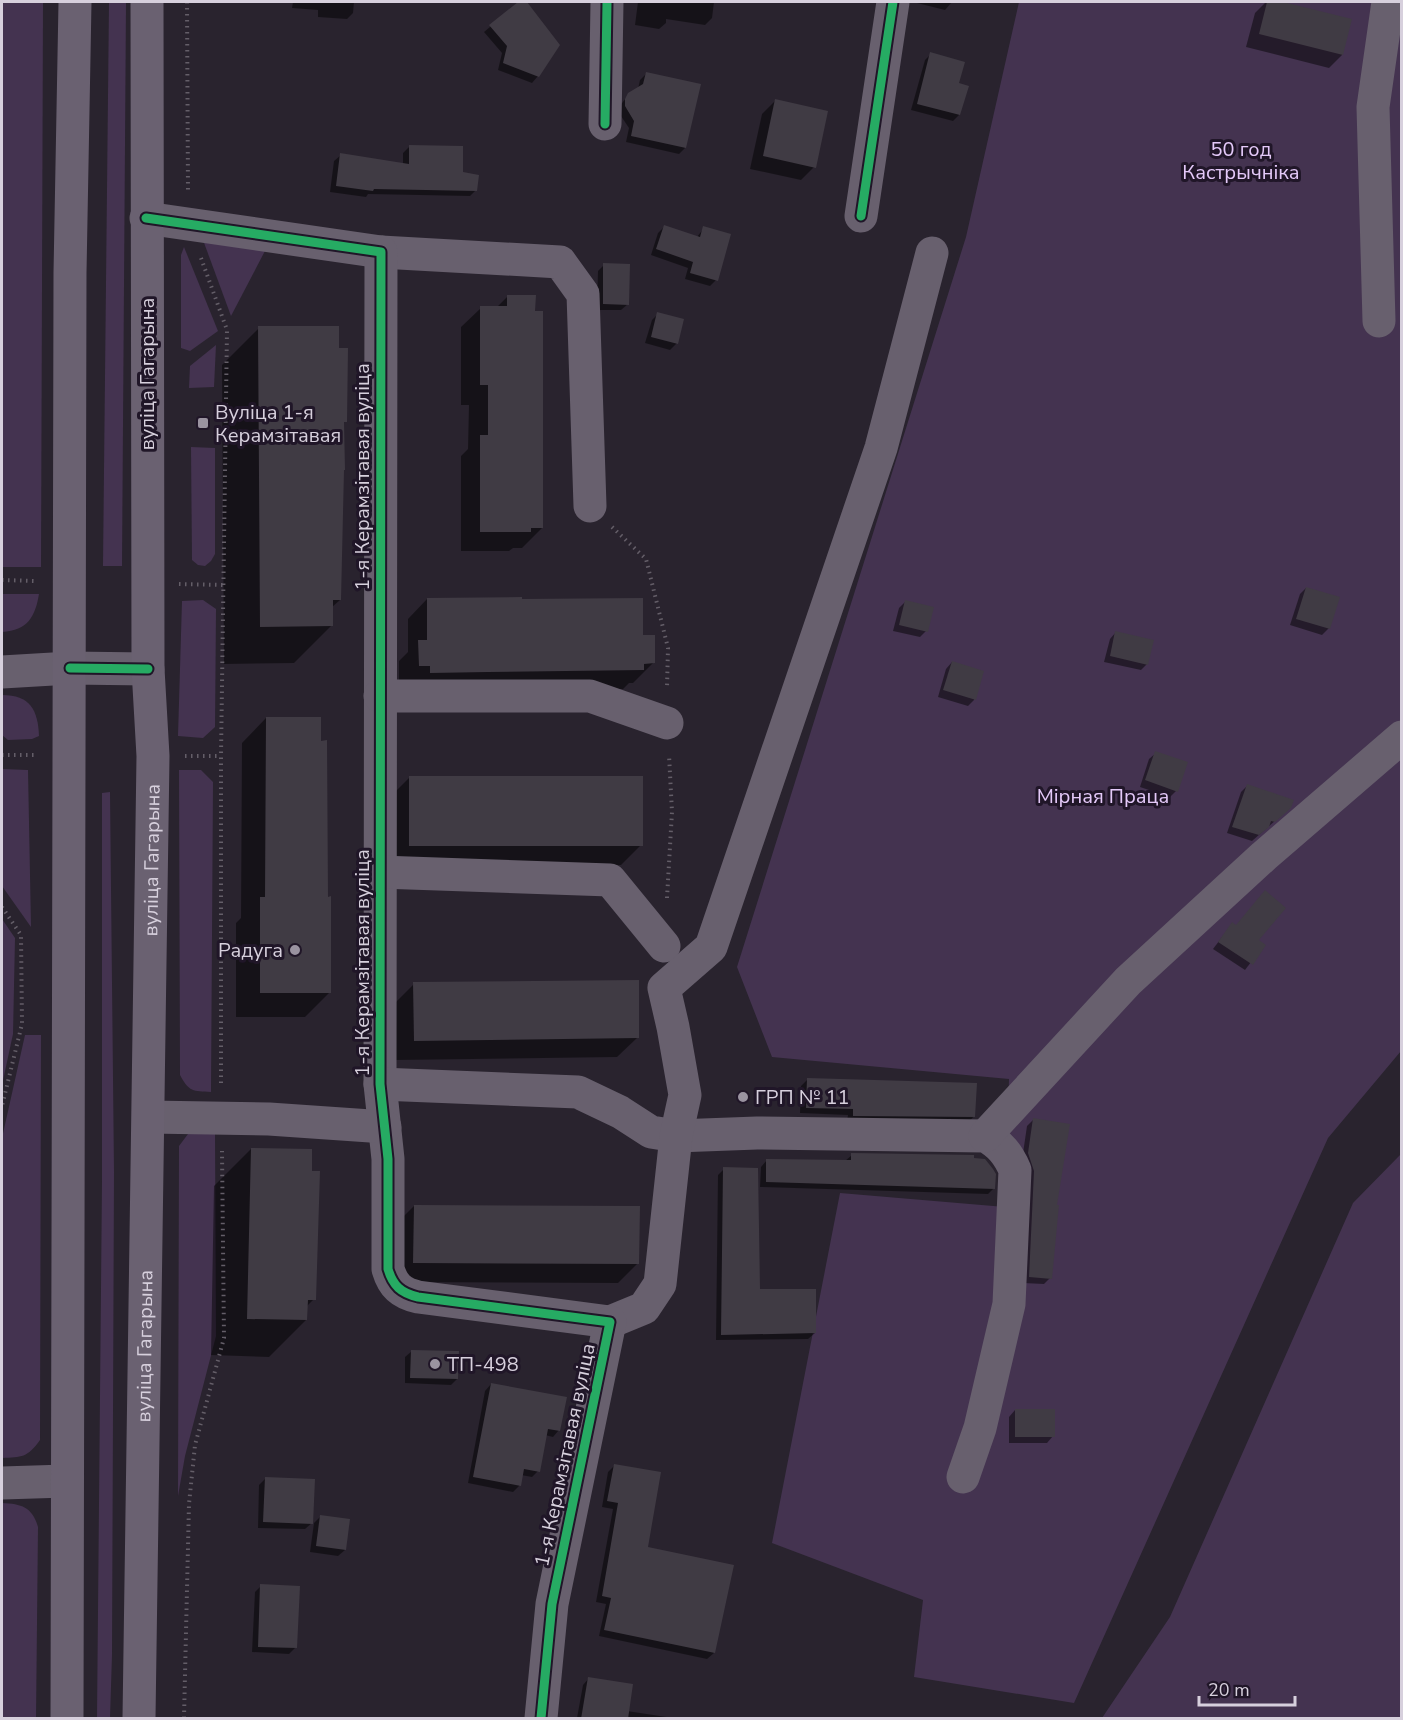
<svg xmlns="http://www.w3.org/2000/svg" width="1403" height="1720" font-family="'Nunito Sans',sans-serif">
<style>
.green{fill:#443350}
.shadow{fill:#0007}
.building{fill:#403b44}
.lines{fill:none;stroke-linecap:round;stroke-linejoin:round}
.path{stroke:#645e68;stroke-width:4;stroke-dasharray:1.5 4.5;stroke-linecap:butt}
.minor{stroke:#68606e;stroke-width:33}
.major{stroke:#6a6171;stroke-width:33}
.cycleway-casing{stroke:#201628;stroke-width:13}
.cycleway{stroke:#26ab63;stroke-width:9}
.poi-dot{fill:#9a93a0;stroke:#201628;stroke-width:2}
.labels{text-anchor:middle;dominant-baseline:central;stroke-width:6;stroke-linejoin:round;paint-order:stroke}
.park-label{font-size:20px;fill:#e4c9f9;stroke:#201628}
.street-label{font-size:20px;fill:#d7d0dd;stroke:#201628}
.poi-label{font-size:20px;fill:#d7d0dd;stroke:#201628;text-anchor:start}
</style>
<rect width="100%" height="100%" fill="#29232e"/>
<g class="green">
<path d="M2 2H43L41 567H2Z"/>
<path d="M109 2H126L122 566H103Z"/>
<path d="M1019 2H1401V1051L1328 1138 1074 1703 914 1677 923 1600 772 1543 840 1193 1005 1207 1009 1079 772 1057 737 967 966 237Z"/>
<path d="M203 240 266 249 231 316Z"/>
<path d="M184 247 218 331 190 351 181 348V255Z"/>
<path d="M216 345 214 387 189 388 190 366Z"/>
<path d="M191 447 215 448V554L211 561 205 566 198 565 192 560Z"/>
<path d="M2 594H39C35 617 28 630 2 632Z"/>
<path d="M203 600 216 609 215 727 203 738 178 736 182 601Z"/>
<path d="M2 695C30 695 38 710 39 736L32 739 8 740 2 735Z"/>
<path d="M2 769 28 770 31 927 2 886Z"/>
<path d="M179 770H201L213 782 211 1092C193 1091 189 1092 180 1075Z"/>
<path d="M110 792 114 1172 112 1655 110 1718H97L102 1181V793Z"/>
<path d="M2 919 15 938 13 1034 2 1085Z"/>
<path d="M25 1035H41L40 1440C27 1458 22 1457 2 1458V1138Z"/>
<path d="M215 1131 216 1336 185 1456 178 1496 179 1146 188 1134Z"/>
<path d="M1401 1154V1718H1102L1170 1617 1353 1203Z"/>
<path d="M2 1503C22 1504 32 1507 38 1527L36 1718H2Z"/>
</g>
<g class="shadow">
<path d="M293 2H354L353 13 347 19 318 17V10L292 8Z"/>
<path d="M520 2H525L558 45 538 76 532 83 498 70 502 53 484 32Z"/>
<path d="M638 2H714L712 18 705 25 666 19V23L659 29 635 25Z"/>
<path d="M913 2H952L945 10Z"/>
<path d="M1266 2H1277L1351 20 1342 55 1329 68 1246 47 1255 13Z"/>
<path d="M931 54 957 84 959 115 953 121 911 110 925 60Z"/>
<path d="M646 74 685 148 679 154 626 142 629 128 619 113V107L629 94 638 89 640 80Z"/>
<path d="M775 101 814 167 801 180 750 169 762 114Z"/>
<path d="M410 146 461 173 476 190 470 196 368 194 366 197 330 192 334 161 341 155 403 164V153Z"/>
<path d="M664 227 697 237 704 228 716 280 710 286 685 279 688 268 651 255 658 233Z"/>
<path d="M604 265 628 304 621 310H597L598 271Z"/>
<path d="M508 296 542 528 522 548H513L509 551H461V456L468 449 469 405H461V327L481 308H496Z"/>
<path d="M658 314 677 343 670 350 645 343 652 320Z"/>
<path d="M259 328 337 350 345 421 343 423 340 600 331 608V626L294 663 224 664 222 365Z"/>
<path d="M1306 588 1329 628 1322 635 1290 625 1300 594Z"/>
<path d="M427 599 642 636 653 663 633 683H629L623 689 410 692 399 686V661L408 652V619Z"/>
<path d="M905 602 926 631 920 637 893 631 899 608Z"/>
<path d="M1116 632 1147 664 1141 670 1104 662 1110 639Z"/>
<path d="M952 662 983 672 974 700 968 706 938 697 946 669Z"/>
<path d="M266 718 329 993 305 1017H236V923L241 918 242 743Z"/>
<path d="M1156 753 1176 791 1170 797 1140 787 1149 759Z"/>
<path d="M410 777 641 845 621 865H390V797Z"/>
<path d="M1247 786 1283 814 1252 841 1227 833 1241 792Z"/>
<path d="M1232 924 1264 945 1245 970 1213 949Z"/>
<path d="M414 984 637 1038 617 1057 395 1060 394 1004Z"/>
<path d="M807 1080 974 1116 968 1123 847 1121 848 1115 800 1113 801 1086Z"/>
<path d="M1033 1120 1055 1206 1050 1278 1044 1284 1023 1283 1022 1160 1027 1126Z"/>
<path d="M251 1149 310 1172 314 1299 306 1307V1320L269 1357 211 1355 214 1186Z"/>
<path d="M852 1155 994 1188 988 1194 760 1187 761 1167 767 1160 845 1161Z"/>
<path d="M724 1169 759 1290 815 1333 808 1339 716 1340 718 1175Z"/>
<path d="M414 1206 638 1263 618 1283 393 1282 394 1226Z"/>
<path d="M412 1351 457 1379 451 1385 405 1383V1357Z"/>
<path d="M491 1384 559 1430 553 1437 545 1435 538 1471 532 1477 521 1475 519 1486 513 1492 468 1483 485 1391Z"/>
<path d="M1015 1410 1053 1436 1047 1443H1009V1417Z"/>
<path d="M615 1465 646 1548 714 1653 707 1659 599 1636 606 1604 596 1602 613 1509 602 1507 608 1472Z"/>
<path d="M265 1479 312 1523 305 1529 258 1528 259 1485Z"/>
<path d="M321 1516 345 1550 338 1556 310 1552 314 1523Z"/>
<path d="M261 1586 296 1647 289 1654 252 1652 255 1592Z"/>
<path d="M589 1678 627 1711 673 1718H577L583 1685Z"/>
</g>
<g class="building">
<path d="M518 2H527L560 45 539 77 503 63 507 46 489 25Z"/>
<path d="M1267 2H1283L1352 19 1343 55 1259 34Z"/>
<path d="M930 52 965 62 959 83 969 86 960 115 917 104Z"/>
<path d="M646 72 701 84 686 148 631 136 634 121 625 106V99L628 93 643 84Z"/>
<path d="M775 99 828 111 816 168 763 156Z"/>
<path d="M409 145 463 146V172L479 175 477 191 374 189 373 191 336 186 340 153 409 164Z"/>
<path d="M664 225 700 237 703 226 731 234 718 281 690 273 693 262 656 249Z"/>
<path d="M603 263 630 264 629 305 603 304Z"/>
<path d="M507 295H536L535 311H543V528H531V532H480V435H488V385H480V306H507Z"/>
<path d="M657 312 684 319 678 344 651 337Z"/>
<path d="M258 326H339V348H348L347 422H344L345 470H344L341 600H333V626L260 627Z"/>
<path d="M1306 587 1340 597 1330 629 1296 619Z"/>
<path d="M522 597V599L643 598V635H655V663L644 664V670L488 672 430 673V666H419L418 640H427V598Z"/>
<path d="M905 600 934 607 928 632 899 625Z"/>
<path d="M1115 631 1154 640 1148 665 1110 656Z"/>
<path d="M952 661 984 671 976 700 943 690Z"/>
<path d="M266 717H321V741L327 740 328 897 331 896V993H260V897H265Z"/>
<path d="M1155 751 1188 762 1178 792 1145 780Z"/>
<rect x="409" y="776" width="234" height="70"/>
<path d="M1247 784 1294 800 1291 808 1275 822 1271 821 1269 827 1259 835 1232 827Z"/>
<path d="M1265 890 1286 908 1259 940 1266 945 1253 965 1218 942 1232 922 1236 925Z"/>
<path d="M639 980V1038L414 1041 413 982Z"/>
<path d="M807 1078 977 1083 975 1117 853 1116V1109L806 1108Z"/>
<path d="M1033 1118 1070 1124 1057 1205H1059L1052 1279 1029 1277 1034 1171 1028 1153Z"/>
<path d="M251 1148 312 1149V1171H320L316 1300H308L307 1320 247 1319Z"/>
<path d="M851 1153 974 1155V1158L985 1159 993 1169 996 1174 995 1189 766 1182V1159L851 1160Z"/>
<path d="M723 1167 758 1168 760 1289H816V1333L721 1335Z"/>
<path d="M414 1205 640 1206 639 1264 413 1263Z"/>
<path d="M411 1350 459 1351 458 1379 410 1378Z"/>
<path d="M491 1383 567 1397 560 1431 548 1429 540 1472 524 1469 521 1486 473 1477Z"/>
<rect x="1015" y="1409" width="40" height="28"/>
<path d="M614 1464 661 1472 648 1547 734 1565 715 1653 604 1630 611 1598 602 1596 618 1503 607 1501Z"/>
<path d="M265 1477 315 1479 313 1524 263 1522Z"/>
<path d="M320 1515 350 1519 346 1550 316 1546Z"/>
<path d="M260 1584 300 1586 297 1648 258 1647Z"/>
<path d="M588 1677 633 1684 628 1719H581Z"/>
</g>
<g class="lines">
<g class="path">
<path d="M187 2 188 193"/>
<path d="M201 258 227 330 221 756V1086"/>
<path d="M612 527 646 559 668 648 667 688"/>
<path d="M2 580 36 581"/>
<path d="M179 584 224 585"/>
<path d="M2 755H37"/>
<path d="M185 756H221"/>
<path d="M667 898 672 812 669 755"/>
<path d="M2 907 21 935 22 1024 2 1106"/>
<path d="M184 1718 189 1504 195 1445 224 1338 222 1151"/>
</g>
<g class="minor">
<path d="M605 124 607 2"/>
<path d="M861 216 893 2"/>
<path d="M146 218 381 252 560 262 583 294 590 506"/>
<path d="M381 252 380 1084 388 1159V1269C393 1286 401 1293 418 1297L610 1322"/>
<path d="M1379 321 1373 107 1388 2"/>
<path d="M2 672 70 668 148 669"/>
<path d="M380 696H590L667 723"/>
<path d="M380 872 610 880 664 946"/>
<path d="M380 1084 578 1092 620 1112 651 1132 676 1136 757 1133 985 1136C1000 1144 1008 1154 1015 1170L1009 1304 980 1428 963 1477"/>
<path d="M149 1117 269 1119 385 1127"/>
<path d="M985 1136 1128 981 1264 856 1402 737"/>
<path d="M610 1322 644 1308 660 1284 676 1136 685 1095 673 1027 664 988 711 947 881 448 932 253"/>
<path d="M2 1483 66 1481"/>
<path d="M541 1718 552 1604 610 1322"/>
</g>
<g class="major">
<path d="M67 1718 70 273 75 2"/>
<path id="s1" d="M139 1718 153 756 148 669 147 2"/>
</g>
<defs>
<g id="cycleway">
<path d="M605 124 607 2"/>
<path d="M861 216 893 2"/>
<path d="M146 218 381 252 380 1084 388 1159V1269C393 1286 401 1293 418 1297L610 1322 552 1604 541 1718"/>
<path d="M70 668 148 669"/>
</g>
</defs>
<use href="#cycleway" class="cycleway-casing"/>
<use href="#cycleway" class="cycleway"/>
</g>
<g class="poi-dot">
<rect x="197" y="417" width="12" height="12" rx="3"/>
<circle cx="295" cy="950" r="6"/>
<circle cx="743" cy="1097" r="6"/>
<circle cx="435" cy="1364" r="6"/>
</g>
<g class="labels">
<g class="park-label">
<text x="1241" y="149">50 год<tspan x="1241" dy="23">Кастрычніка</tspan></text>
<text x="1103" y="796">Мірная Праца</text>
</g>
<g class="street-label">
<text transform="translate(147 374) rotate(-90)">вуліца Гагарына</text>
<text transform="translate(362 477) rotate(-90)">1-я Керамзітавая вуліца</text>
<text stroke="none"><textPath href="#s1" startOffset="858">вуліца Гагарына</textPath></text>
<text transform="translate(362 963) rotate(-90)">1-я Керамзітавая вуліца</text>
<text stroke="none"><textPath href="#s1" startOffset="372">вуліца Гагарына</textPath></text>
<text transform="translate(565 1455) rotate(-78)">1-я Керамзітавая вуліца</text>
</g>
<g class="poi-label">
<text x="215" y="412">Вуліца 1-я<tspan x="215" dy="23">Керамзітавая</tspan></text>
<text x="283" y="950" text-anchor="end">Радуга</text>
<text x="755" y="1097">ГРП № 11</text>
<text x="447" y="1364">ТП-498</text>
</g>
</g>
<rect width="1403" height="1720" fill="none" stroke="#d7d0dd" stroke-width="6"/>
<path d="M1199 1696v9h96v-9" fill="none" stroke="#d7d0dd" stroke-width="3"/>
<text x="1208" y="1696" font-size="18" fill="#d7d0dd" stroke="#201628" stroke-width="4.5" paint-order="stroke">20 m</text>
</svg>
